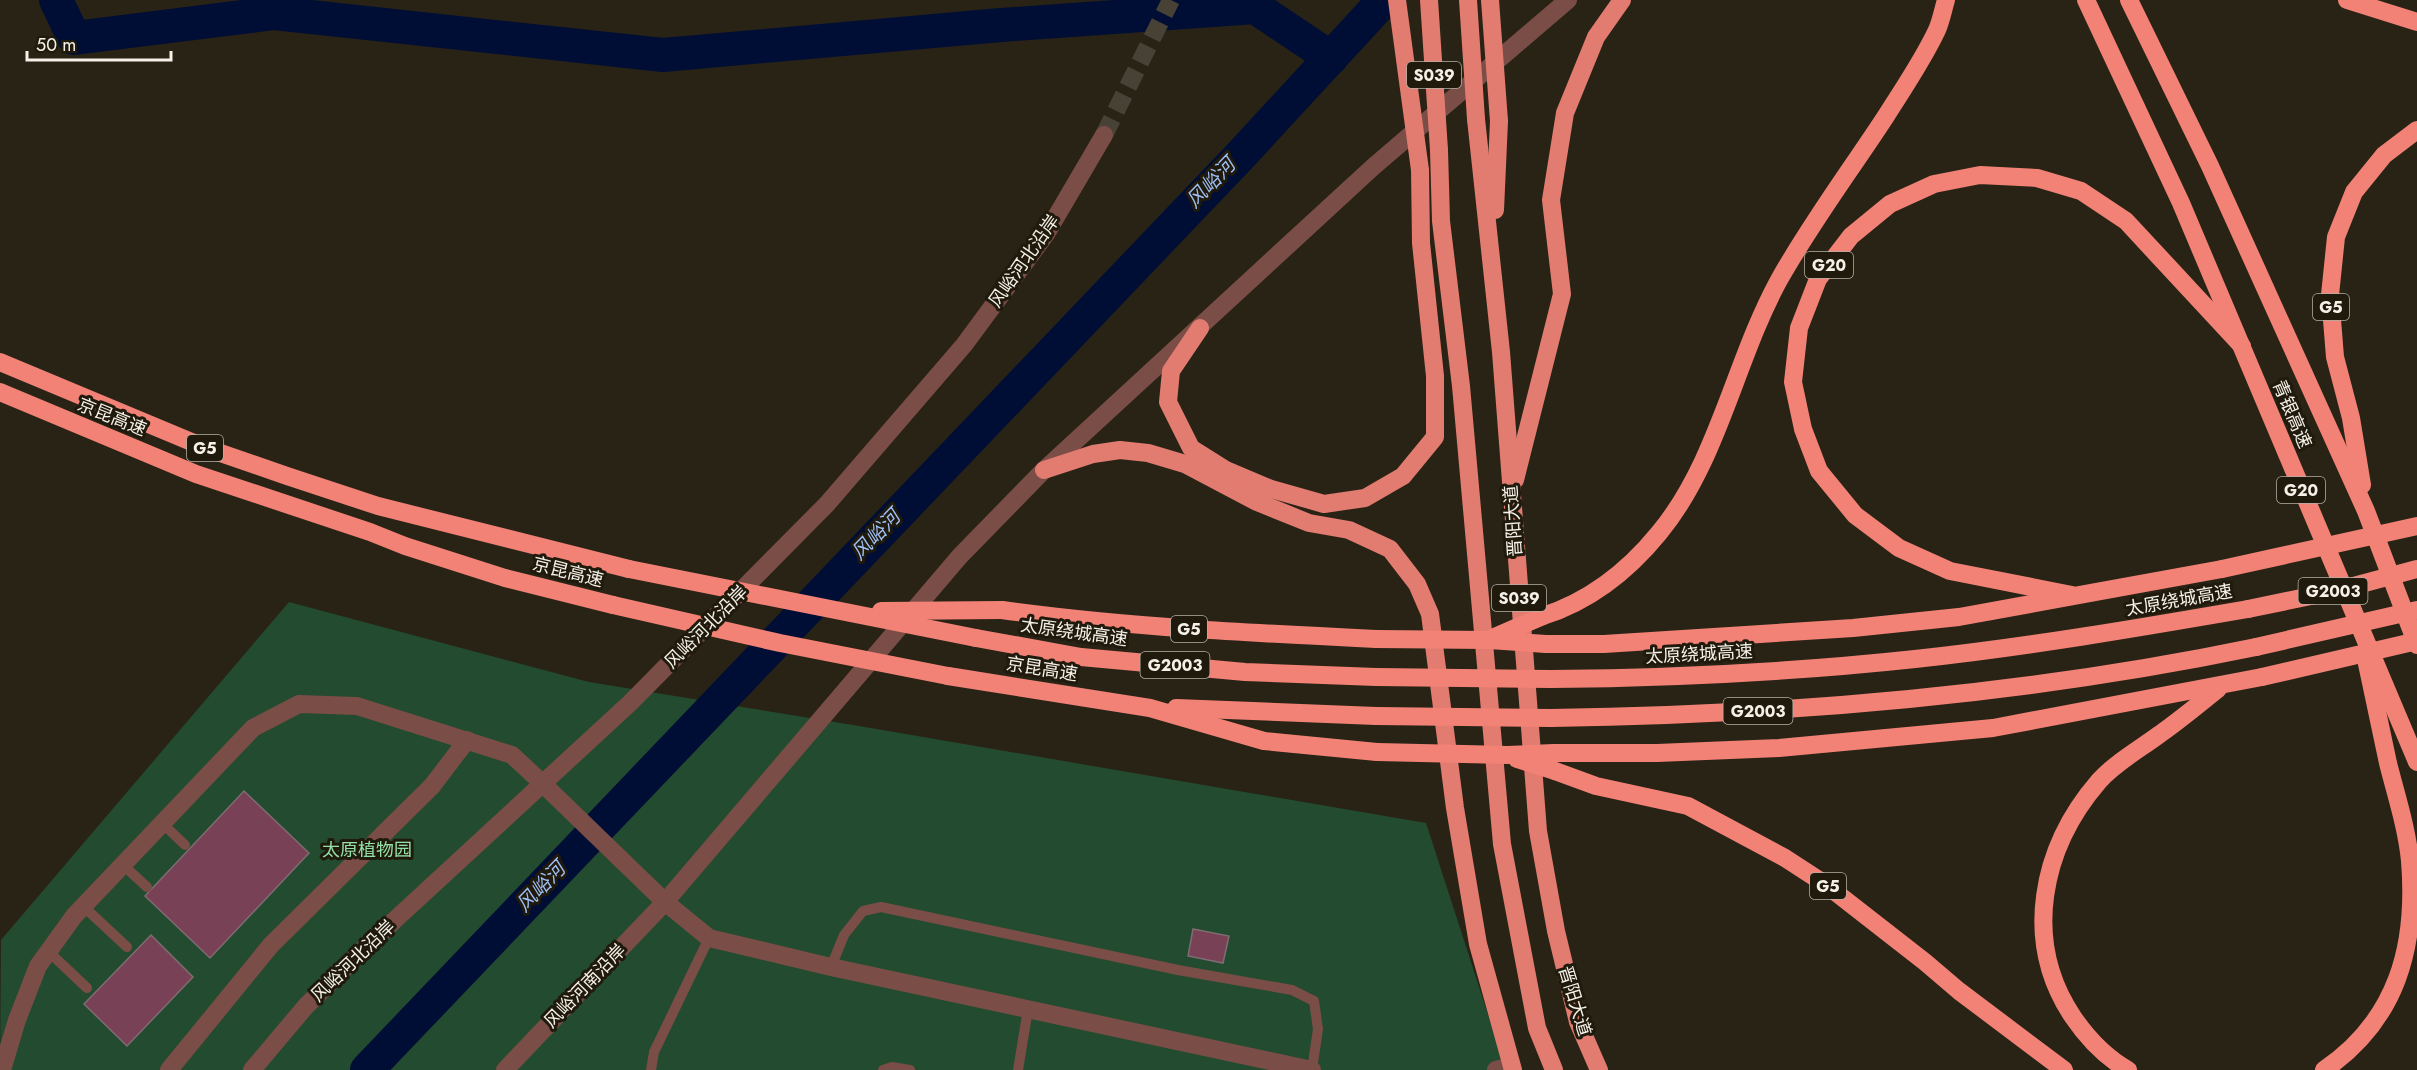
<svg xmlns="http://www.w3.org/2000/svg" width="2417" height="1070" font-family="Jost,'Noto Sans SC',sans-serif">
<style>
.green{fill:#234b2f}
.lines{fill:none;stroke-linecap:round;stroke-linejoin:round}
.river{stroke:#000e35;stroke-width:34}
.building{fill:#784155;stroke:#7f6c72;stroke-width:1.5}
.tertiary-tunnel{stroke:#484236;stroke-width:18;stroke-dasharray:18 9;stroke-linecap:butt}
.service{stroke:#7b4d47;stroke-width:10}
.minor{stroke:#7b4d47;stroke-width:18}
.tertiary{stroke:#7b4d47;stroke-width:18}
.trunk{stroke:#e27b70;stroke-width:18}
.motorway{stroke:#f38276;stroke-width:18}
.trunk-bridge{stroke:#e27b70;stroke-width:18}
.motorway-bridge{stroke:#f38276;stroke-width:18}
.labels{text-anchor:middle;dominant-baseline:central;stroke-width:6;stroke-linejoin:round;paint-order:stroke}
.shield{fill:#1f1a0c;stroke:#b5b0a6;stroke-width:1.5}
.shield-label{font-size:16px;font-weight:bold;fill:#f5f1e8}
.street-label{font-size:18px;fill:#f5f1e8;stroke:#1f1a0c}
.park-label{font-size:18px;fill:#93e0a7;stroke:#1f1a0c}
.water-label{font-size:20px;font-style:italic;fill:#9fbff8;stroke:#1f1a0c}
</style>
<rect width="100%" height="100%" fill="#292316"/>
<path class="green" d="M289 602 589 682 859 726 1426 823 1506 1070H0L1 940Z"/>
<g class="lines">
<g class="river">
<path d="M56 0 74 38 274 13 663 55 1001 25 1255 7 1331 58"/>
<path d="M367 1070 1240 156 1384 0"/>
</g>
</g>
<g class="building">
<path d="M244 791 309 853 210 958 145 896Z"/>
<path d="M1193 929 1229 936 1223 963 1188 956Z"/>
<path d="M151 935 193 977 127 1046 84 1004Z"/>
</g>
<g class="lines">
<path class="tertiary-tunnel" d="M1104 135 1171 0"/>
<g class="service">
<path d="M162 823 185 845"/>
<path d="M123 865 147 887"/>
<path d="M83 906 127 947"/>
<path d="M49 952 87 988"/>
<path d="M831 967 844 935 863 911 881 907 1178 970 1292 990 1314 1001 1318 1029 1312 1070"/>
<path d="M651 1070 654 1052 709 938"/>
<path d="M883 1070 892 1067 910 1070"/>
<path d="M1018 1070 1028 1009"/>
</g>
<g class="minor">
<path d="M665 902 709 938 831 967 1312 1070"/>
<path d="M2 1070 17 1020 38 966 74 916 253 728 299 704 357 706 512 755 542 783"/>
<path d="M169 1070 271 945 432 786 467 740"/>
<path d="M1496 1070 1511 1066"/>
</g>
<g class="tertiary">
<path d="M542 783 665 902"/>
<path d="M252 1070 306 1006 373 940 630 703 827 504 964 345 1046 234 1104 135"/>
<path d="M505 1070 665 902 960 556 1044 470 1373 167 1568 0"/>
</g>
<g class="trunk">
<path d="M1476 119 1501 352 1538 831 1556 931 1578 1022 1599 1070"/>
<path d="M1439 150 1441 221 1461 386 1502 844 1537 1028 1554 1070"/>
<path d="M1495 210 1499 121"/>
<path d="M1200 328 1171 371 1168 402 1191 448 1226 470 1271 489 1324 504 1365 498 1403 476 1435 437V376L1421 243 1420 170"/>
<path d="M1044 470 1093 454 1120 450 1148 453 1185 464 1257 502 1309 523 1349 530 1390 549 1417 584 1430 614 1455 808 1478 944 1513 1070"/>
<path d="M1515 480 1562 294 1551 200 1565 113 1596 37 1622 0"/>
</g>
<g class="motorway">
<path d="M2086 0 2181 203 2417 762"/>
<path d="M2129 0 2210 166 2366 511 2417 645"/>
<path d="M2347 0 2417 22"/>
<path d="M0 362 206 448 287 476 378 506 629 569"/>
<path d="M0 392 196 474 370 532 405 546 505 578 613 605"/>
<path d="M2362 485 2351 418 2335 357 2330 295 2336 237 2354 192 2384 155 2417 130"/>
<path d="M2072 595 1950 571 1899 548 1855 515 1819 471 1803 429 1793 382 1799 328 1818 279 1851 236 1890 204 1934 184 1980 175 2037 178 2081 191 2126 221 2242 346"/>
<path d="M1002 610C1126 627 1251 633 1376 639"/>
<path d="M1543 616C1590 601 1628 571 1659 533 1718 462 1735 360 1779 280 1811 223 1850 171 1886 116 1903 89 1923 60 1937 30 1941 21 1943 10 1946 0"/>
<path d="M976 638 1081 657 1245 672 1376 677"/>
<path d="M1546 644H1604L1853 628 1959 617 2222 569"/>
<path d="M948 676 1150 708 1264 741 1377 752"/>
<path d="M1551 679C1673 678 1794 672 1915 659 2027 647 2138 628 2248 609"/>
<path d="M1176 708 1376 716"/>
<path d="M1551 718C1787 715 2025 695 2256 647"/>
<path d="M1554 753H1657L1779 748 1993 728 2262 677"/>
<path d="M1555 771 1596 786 1688 806 1785 858 1825 884 1925 962 1959 991 2064 1070"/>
<path d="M2128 1070C2105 1057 2088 1039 2073 1017 2022 941 2041 848 2099 781 2116 762 2140 749 2160 734 2180 720 2199 704 2218 689"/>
<path d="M2324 1070C2397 1020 2417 947 2410 861 2407 828 2396 795 2388 763 2381 730 2374 697 2367 664"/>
</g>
<g class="trunk-bridge">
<path d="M1397 0 1420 170"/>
<path d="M1429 0 1439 150"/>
<path d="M1468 0 1476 119"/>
<path d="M1490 0 1499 121"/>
</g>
<g class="motorway-bridge">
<path d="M629 569 976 638"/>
<path d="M2222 569 2417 526"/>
<path d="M613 605 780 643 948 676"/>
<path d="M2248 609 2335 591 2417 569"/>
<path d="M881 611 1002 610"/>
<path d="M1376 639 1489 640 1546 644"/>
<path d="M1490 639 1543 616"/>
<path d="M2256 647 2417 610"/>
<path d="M1376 677 1551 679"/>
<path d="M2262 677 2417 641"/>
<path d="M1376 716 1551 718"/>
<path d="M1377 752 1507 755 1554 753"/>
<path d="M1517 759 1555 771"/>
</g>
</g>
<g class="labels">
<g class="shield">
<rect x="1407" y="62" width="54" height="26" rx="4.5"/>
<rect x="1805" y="252" width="48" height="26" rx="4.5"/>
<rect x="2313" y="294" width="36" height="26" rx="4.5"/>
<rect x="187" y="435" width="36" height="26" rx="4.5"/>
<rect x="2277" y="477" width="48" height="26" rx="4.5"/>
<rect x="2298.5" y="578" width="69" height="26" rx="4.5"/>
<rect x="1492" y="585" width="54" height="26" rx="4.5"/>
<rect x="1171" y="616" width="36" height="26" rx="4.5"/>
<rect x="1140.5" y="652" width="69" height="26" rx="4.5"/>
<rect x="1723.5" y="698" width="69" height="26" rx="4.5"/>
<rect x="1810" y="873" width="36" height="26" rx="4.5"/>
</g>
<g class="shield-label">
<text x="1434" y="75">S039</text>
<text x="1829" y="265">G20</text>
<text x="2331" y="307">G5</text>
<text x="205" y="448">G5</text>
<text x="2301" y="490">G20</text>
<text x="2333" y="591">G2003</text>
<text x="1519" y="598">S039</text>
<text x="1189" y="629">G5</text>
<text x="1175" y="665">G2003</text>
<text x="1758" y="711">G2003</text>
<text x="1828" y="886">G5</text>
</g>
<g class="street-label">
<text transform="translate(1024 261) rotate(-55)">风峪河北沿岸</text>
<text transform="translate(2292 414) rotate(67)">青银高速</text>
<text transform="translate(112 417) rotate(22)">京昆高速</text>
<text transform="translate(1513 521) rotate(-94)">晋阳大道</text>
<text transform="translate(568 572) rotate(14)">京昆高速</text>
<text transform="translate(2179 600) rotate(-10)">太原绕城高速</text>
<text transform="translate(706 627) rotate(-45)">风峪河北沿岸</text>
<text transform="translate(1074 632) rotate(8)">太原绕城高速</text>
<text transform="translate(1699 654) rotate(-3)">太原绕城高速</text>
<text transform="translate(1042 669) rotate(9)">京昆高速</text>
<text transform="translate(353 961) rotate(-44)">风峪河北沿岸</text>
<text transform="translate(585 986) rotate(-46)">风峪河南沿岸</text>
<text transform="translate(1575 1001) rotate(73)">晋阳大道</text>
</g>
<g class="park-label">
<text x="367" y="850">太原植物园</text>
</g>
<g class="water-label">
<text transform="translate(1211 183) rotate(-46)">风峪河</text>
<text transform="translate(876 535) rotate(-46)">风峪河</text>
<text transform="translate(541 887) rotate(-46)">风峪河</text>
</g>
</g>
<path d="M27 51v9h144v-9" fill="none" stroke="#f5f1e8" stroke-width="3"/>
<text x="36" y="51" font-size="18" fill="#f5f1e8" stroke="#1f1a0c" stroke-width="4.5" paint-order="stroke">50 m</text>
</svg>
